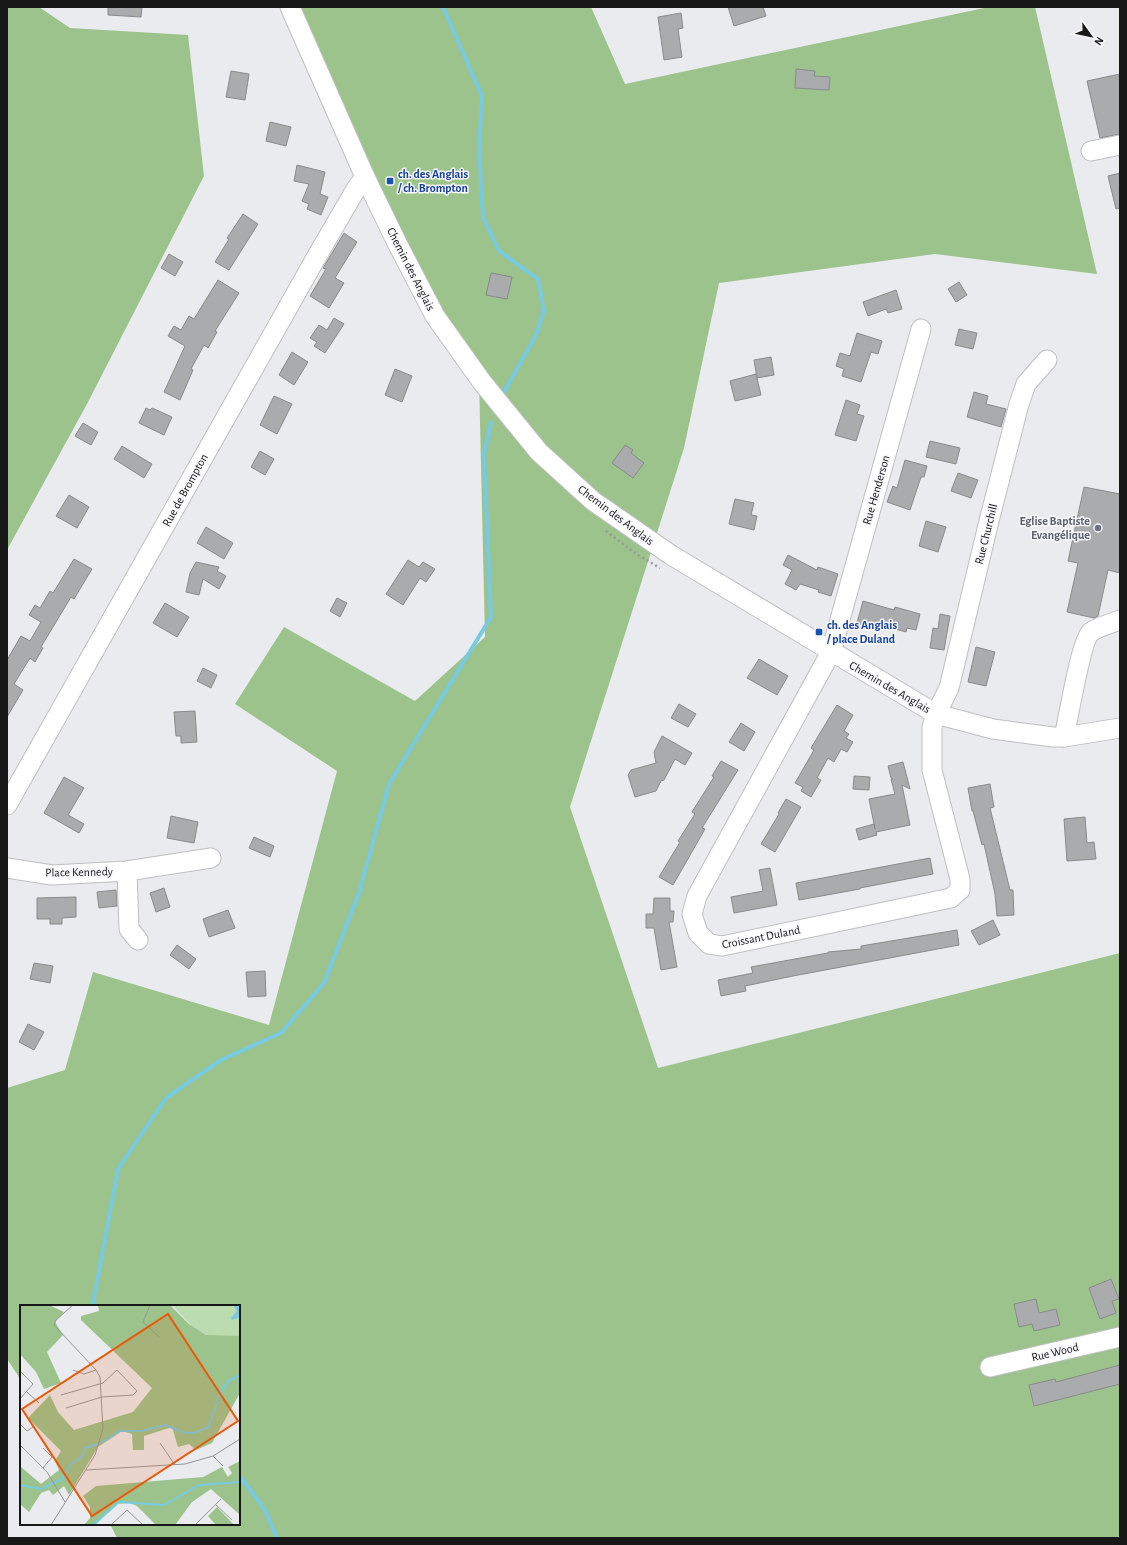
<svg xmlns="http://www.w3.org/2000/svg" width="1127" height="1545" font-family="'Alegreya Sans',sans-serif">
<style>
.forest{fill:#9bc38b}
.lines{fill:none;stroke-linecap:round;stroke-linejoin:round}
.stream{stroke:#77cae1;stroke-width:4}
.building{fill:#aaabad;stroke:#8a8a8d}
.minor-casing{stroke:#bebfc1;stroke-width:21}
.path{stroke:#999a9c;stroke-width:2.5;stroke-dasharray:2 3;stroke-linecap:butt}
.minor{stroke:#fff;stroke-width:19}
.transit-dot{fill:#1a4fb4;stroke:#f8f8fb;stroke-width:1.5}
.worship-dot{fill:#6b7280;stroke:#f8f8fb;stroke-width:1.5}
.labels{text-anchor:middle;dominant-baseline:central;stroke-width:3;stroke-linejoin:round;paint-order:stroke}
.transit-label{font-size:12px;font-weight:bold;fill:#164399;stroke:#f8f8fb;text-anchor:start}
.street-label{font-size:12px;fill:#171718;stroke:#f8f8fb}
.worship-label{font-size:12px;font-weight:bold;fill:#5b616d;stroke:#f8f8fb;text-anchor:end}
.inset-river{fill:none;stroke:#77cae1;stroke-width:2}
.inset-road{fill:none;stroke:#969698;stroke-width:1}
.view{fill:#e8590c;fill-opacity:0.15;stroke:#e8590c;stroke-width:2}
.inset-edge{fill:none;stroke:#171718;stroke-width:2}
</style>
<rect width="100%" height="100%" fill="#eaebee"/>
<g class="forest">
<path d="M7 7H39L70 28 188 35 204 176 87 404 7 550Z"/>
<path d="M297 7H591L625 84 989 7H1035L1097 274 935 254 719 283 684 448 570 807 658 1068 1120 953V1538H117L110 1524H239V1306H21V1380L7 1359V1088L65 1070 93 972 269 1025 337 771 235 704 284 627 415 701 485 637 479 378 374 187Z"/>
</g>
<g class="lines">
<g class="stream">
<path d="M443 7 482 96 479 149 483 217 499 251 538 279 544 311 536 335 504 392"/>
<path d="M95 1306 93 1303 118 1169 166 1098 221 1060 281 1033 324 983 359 893 389 784 491 617 484 454 491 422"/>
<path d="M239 1475 265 1510 277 1538"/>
</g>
</g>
<g class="building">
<path d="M108 7H142L141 17 108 15Z"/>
<path d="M728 7H763L766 16 734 26Z"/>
<path d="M681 13 683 28 678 29 682 57 664 60 658 17Z"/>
<path d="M796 69 815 71 814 76 830 77 829 90 795 88Z"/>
<path d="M231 71 249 74 245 100 226 97Z"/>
<path d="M1120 74V134L1100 138 1087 81Z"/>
<path d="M270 122 291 127 286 146 266 141Z"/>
<path d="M297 165 325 172 320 194 328 197 321 215 307 209 309 204 302 201 309 184 294 181Z"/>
<path d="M1120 173V208L1116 209 1108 176Z"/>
<path d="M243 214 258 224 229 270 215 262 229 239 227 238Z"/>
<path d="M344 233 357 242 335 278 344 283 329 308 310 296 326 269 323 268Z"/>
<path d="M169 254 183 262 175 276 161 268Z"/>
<path d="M491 273 512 277 507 299 486 295Z"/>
<path d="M218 280 239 293 215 331 217 332 208 348 204 345 191 369 193 370 180 400 164 392 185 346 168 336 174 326 181 330 189 316 194 319Z"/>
<path d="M959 282 967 295 956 302 948 289Z"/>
<path d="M896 290 902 309 888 313 886 309 868 316 863 302Z"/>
<path d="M334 318 344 324 325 353 314 346 317 342 310 338 319 325 327 330Z"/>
<path d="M959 329 977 333 973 349 955 345Z"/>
<path d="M857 333 882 341 878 354 871 352 861 382 842 376 844 369 836 366 840 353 850 356Z"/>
<path d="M292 352 308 362 294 385 279 375Z"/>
<path d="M771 357 774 375 757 378 754 360Z"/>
<path d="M395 369 412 376 402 402 385 395Z"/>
<path d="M756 374 761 395 735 401 730 381Z"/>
<path d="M974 392 988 396 986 404 1006 409 1001 427 967 417Z"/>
<path d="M274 396 292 404 277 434 260 425Z"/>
<path d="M846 400 860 405 857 414 864 416 856 441 835 435Z"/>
<path d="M146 408 150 410 152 408 172 417 164 435 139 423Z"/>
<path d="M83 423 98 432 91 445 75 436Z"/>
<path d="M930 441 960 448 956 464 926 457Z"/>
<path d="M625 445 633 450 631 453 644 463 633 478 612 463Z"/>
<path d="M122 446 152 464 144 478 114 459Z"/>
<path d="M260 451 274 459 265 475 251 467Z"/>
<path d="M905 460 927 466 924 477H921L910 510 887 502 893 486 897 488Z"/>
<path d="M958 473 978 480 971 498 951 491Z"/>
<path d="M1084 487 1120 494V573L1108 570 1098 616 1094 618 1067 612 1078 563 1068 561Z"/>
<path d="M69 495 89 507 77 528 56 516Z"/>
<path d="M735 499 754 503 751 515 757 516 754 530 729 524Z"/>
<path d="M926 521 946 527 938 552 919 546Z"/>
<path d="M206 527 233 543 224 559 197 543Z"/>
<path d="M788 555 817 570 818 567 838 574 831 596 818 592 819 590 800 584 796 590 785 584 792 570 783 565Z"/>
<path d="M74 559 92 569 74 599 71 597 41 647 43 648 35 662 30 658 14 684 23 690 7 717V660L21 636 30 641 41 622 29 615 35 605 40 608 50 591 53 593Z"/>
<path d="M408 560 419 567 423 562 435 569 426 582 420 578 403 605 386 594Z"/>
<path d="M196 562 219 567 217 571 226 576 219 589 203 579 199 595 186 592 190 573Z"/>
<path d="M337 598 347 603 340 617 330 611Z"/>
<path d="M863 601 894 610 895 607 920 614 916 630 907 628 906 632 874 623 872 628 857 623Z"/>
<path d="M165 603 189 617 177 637 153 623Z"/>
<path d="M940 614 950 616 944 650 930 648 933 628 938 629Z"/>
<path d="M976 647 995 652 986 686 968 682Z"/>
<path d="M759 659 788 676 777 695 747 678Z"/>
<path d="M203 668 217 675 211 688 197 681Z"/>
<path d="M679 704 696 714 688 727 671 718Z"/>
<path d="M837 705 853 715 844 731 849 734 846 738 853 742 847 752 841 749 834 762 828 758 817 778 821 780 811 797 801 791 803 787 795 783 814 750 811 748Z"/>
<path d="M195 711 197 742 181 743V736H176L174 712Z"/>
<path d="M741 723 755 732 744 751 729 742Z"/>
<path d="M662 736 692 753 685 765 675 759 664 780 661 781 656 791 635 797 628 775 631 770 656 763 654 752Z"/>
<path d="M721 761 738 770 702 828 705 829 673 885 659 877 680 842 678 841 695 814 692 812 714 777 712 776Z"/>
<path d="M903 762 910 789 902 785 910 825 876 832 877 835 859 840 856 829 874 824 875 829 869 799 895 794 891 779H893L891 778 888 766Z"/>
<path d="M854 776 870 777 869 790 853 789Z"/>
<path d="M64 777 84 788 68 815 84 824 79 833 44 813Z"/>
<path d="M990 784 994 807 990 808 1010 890H1013L1014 915 997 916 995 894 984 844 982 845 973 811H972L968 788Z"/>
<path d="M786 799 801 807 775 852 761 844 779 814 778 813Z"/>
<path d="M171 816 198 822 194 843 167 838Z"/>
<path d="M1085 817 1087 843 1094 842 1096 859 1067 861 1064 819Z"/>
<path d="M254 837 274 846 270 857 249 848Z"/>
<path d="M930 858 933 874 860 888V889L799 900 796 883Z"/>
<path d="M770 868 777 905 734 913 731 897 763 891 759 870Z"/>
<path d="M164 888 170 907 156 912 150 893Z"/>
<path d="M116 890 117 906 99 908 97 892Z"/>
<path d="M76 897V917L62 918V924H50V919H37V898Z"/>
<path d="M654 898H670V911H674L673 922H669L677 967 661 970 654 928H646V914H653Z"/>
<path d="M228 910 235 928 209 937 203 919Z"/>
<path d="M993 920 1000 935 979 945 971 931Z"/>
<path d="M957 930 959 945 793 976 745 986 746 991 721 996 718 980 753 973 751 967 828 953V952L861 949V946Z"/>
<path d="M177 945 196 959 189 969 170 955Z"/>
<path d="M34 963 53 966 50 983 30 979Z"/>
<path d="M265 971 266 996 248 997 246 972Z"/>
<path d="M28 1024 44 1032 34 1050 19 1042Z"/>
<path d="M1111 1279 1119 1299 1112 1301 1116 1313 1100 1319 1089 1288Z"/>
<path d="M1036 1299 1039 1313 1056 1309 1060 1325 1034 1331 1032 1324 1019 1327 1014 1304Z"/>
<path d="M1120 1365V1384L1034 1406 1029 1385 1055 1379 1056 1382Z"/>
</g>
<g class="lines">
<defs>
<g id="minor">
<path d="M290 7 365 177 397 243 435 316 482 382 539 452 593 501 671 555 936 714 993 729 1053 737H1064L1120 728"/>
<path d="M1091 151 1120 145"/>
<path d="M921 329 831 652 697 896 692 914 698 933 709 944 722 946 951 898 960 890V879L932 770V727L936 714 949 688 989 521 1019 404 1026 384 1047 360"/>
<path d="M1064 737C1068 720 1081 640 1091 632 1098 627 1112 623 1120 620"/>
<path d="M7 805 317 256 356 189 365 177"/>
<path d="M7 868 52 875 127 871 211 858"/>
<path d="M127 871 129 929 138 940"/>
<path d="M990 1367 1120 1337"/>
</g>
</defs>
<use href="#minor" class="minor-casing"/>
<path class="path" d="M606 531 638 555 660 568"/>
<use href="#minor" class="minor"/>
</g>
<g class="transit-dot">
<rect x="386" y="177" width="8" height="8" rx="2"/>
<rect x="815" y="628" width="8" height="8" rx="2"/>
</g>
<circle class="worship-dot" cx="1098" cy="528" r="4"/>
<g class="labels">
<g class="transit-label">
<text x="398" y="174">ch. des Anglais<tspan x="398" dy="14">/ ch. Brompton</tspan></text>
<text x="827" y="625">ch. des Anglais<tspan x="827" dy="14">/ place Duland</tspan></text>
</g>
<g class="street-label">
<text transform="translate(411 269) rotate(63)">Chemin des Anglais</text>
<text transform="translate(185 490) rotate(-61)">Rue de Brompton</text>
<text transform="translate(876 490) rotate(-74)">Rue Henderson</text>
<text transform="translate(616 515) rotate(37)">Chemin des Anglais</text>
<text transform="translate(986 534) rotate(-76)">Rue Churchill</text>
<text transform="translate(890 687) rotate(30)">Chemin des Anglais</text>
<text transform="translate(79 872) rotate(-1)">Place Kennedy</text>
<text transform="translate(761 937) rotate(-11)">Croissant Duland</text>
<text transform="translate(1055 1352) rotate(-13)">Rue Wood</text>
</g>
<g class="worship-label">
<text x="1090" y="521">Eglise Baptiste<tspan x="1090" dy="14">Evangélique</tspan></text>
</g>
</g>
<g transform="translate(20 1305)">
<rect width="220" height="220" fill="#eaebee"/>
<path d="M152 0H220V33L188 31 172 21Z" fill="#bbdcae"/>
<path d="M0 0H29L44 7 35 17 43 30 27 47 41 78 24 84 16 67 0 49ZM78 0H150L169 19 186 30 220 31V88L192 138 176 145 169 139 158 142 152 122 124 131V145H113L112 129 102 126 78 142 49 190 44 181 33 190 29 185 21 188 9 207 0 199V161L21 179 39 165 35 156 41 146 8 113 30 90 38 107 54 125 113 107 132 83 61 15V11L79 6ZM220 156V210L191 184 172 197 155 220H136L117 201 110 198 97 199 75 220H64L70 213V202L63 191 76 181 183 172 202 162 208 172 212 168 208 162ZM197 202 214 220H196L188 211Z" fill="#9bc38b"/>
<path d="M213 0 220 1V12L212 15 211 13 217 6Z" fill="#77cae1"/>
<path class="inset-river" d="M81 138 100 126H122L145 120 165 128H175L189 122 198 93 208 76 220 70M0 180 21 184 42 174 51 159 62 152 65 143 78 139M73 220 99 197 144 200 179 180 220 177"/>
<path class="inset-road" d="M130 0 123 17 140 33M53 65 64 69 76 65M0 66 13 79 0 94M7 87 19 98M41 90 83 78 97 65 117 86 113 90 82 92 46 103M0 119 7 126 13 122M140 138 155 160M0 140 27 167 45 197M193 151 203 161M23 163 32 152 23 143M66 165 165 159 193 151 220 134M195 199 212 215M31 220 75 150 83 124 80 72 76 65 34 20 36 15 53 0M91 220 107 205 123 220M175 220 201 194"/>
<path class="view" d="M148 9 218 116 72 211 2 104Z"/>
<rect width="220" height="220" class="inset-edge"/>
</g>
<rect width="1127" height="1545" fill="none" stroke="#171718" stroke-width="16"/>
<g transform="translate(1091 36) rotate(123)" stroke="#f8f8fb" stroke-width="3" paint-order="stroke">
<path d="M0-3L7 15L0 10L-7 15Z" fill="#171718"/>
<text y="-6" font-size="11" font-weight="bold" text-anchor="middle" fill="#171718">N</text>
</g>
</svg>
